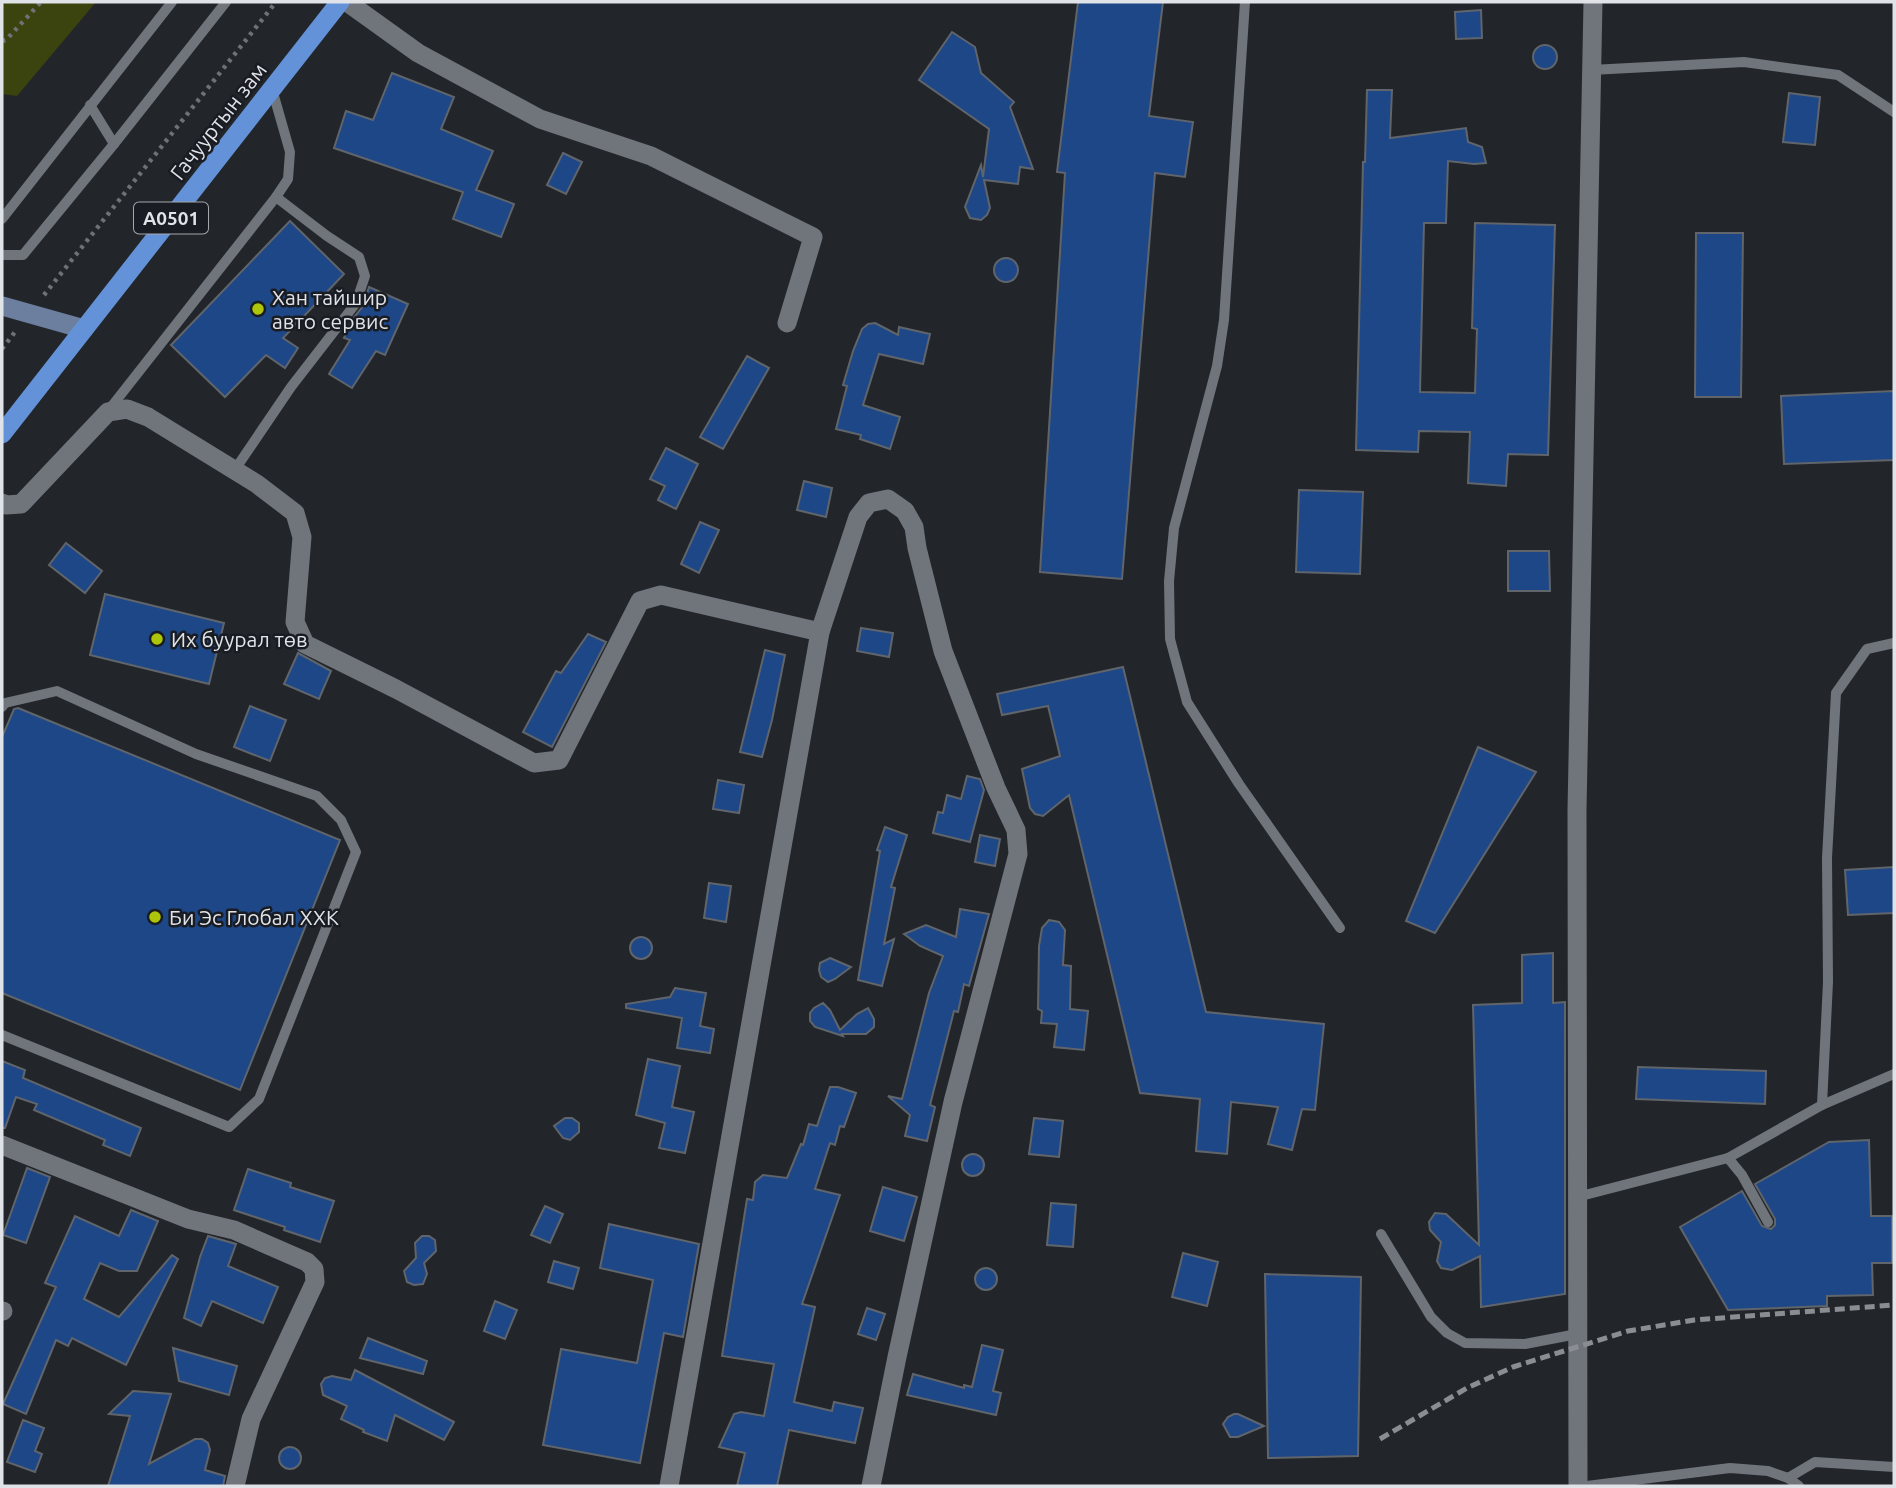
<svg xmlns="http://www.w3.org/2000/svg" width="1896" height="1488" font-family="Ubuntu,sans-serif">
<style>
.green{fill:#3b430e}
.building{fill:#1d4786;stroke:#60646b;stroke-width:2}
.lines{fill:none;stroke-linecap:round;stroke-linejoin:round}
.path{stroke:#6e7277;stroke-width:4.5;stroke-dasharray:3.5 5;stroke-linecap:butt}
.service{stroke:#70747b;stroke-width:10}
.minor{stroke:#70747b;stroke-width:19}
.secondary{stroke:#6c7f9e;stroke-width:19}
.trunk{stroke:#6492d8;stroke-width:19}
.rail{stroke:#8a8e92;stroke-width:5;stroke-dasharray:10 5;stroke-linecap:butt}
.poi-dot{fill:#aec60a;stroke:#191c22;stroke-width:2.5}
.labels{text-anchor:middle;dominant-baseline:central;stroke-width:5;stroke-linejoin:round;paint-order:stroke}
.shield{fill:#191c22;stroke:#a4a7ac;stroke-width:2}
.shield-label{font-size:19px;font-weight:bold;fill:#e0e3e7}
.street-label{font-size:21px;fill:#e0e3e7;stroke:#191c22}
.poi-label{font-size:21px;fill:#e0e3e7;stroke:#191c22;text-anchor:start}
</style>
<rect width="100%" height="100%" fill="#22262b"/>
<path class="green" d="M2 2H96L17 96 2 94Z"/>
<g class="building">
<path d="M1078 2H1163L1149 116 1193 122 1185 177 1155 173 1122 579 1040 572 1065 173 1057 172Z"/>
<path d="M1481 10 1482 38 1456 39 1455 12Z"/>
<path d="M952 32 975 47 981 73 1014 102 1010 107 1033 169 1020 167 1018 184 984 180 990 208 987 215 981 220 970 218 965 207 981 165 983 177 989 129 919 80Z"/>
<circle cx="1545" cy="57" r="12"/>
<path d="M392 73 454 97 441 129 493 151 476 190 514 204 501 237 453 219 463 192 334 148 346 111 373 120Z"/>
<path d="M1367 90H1392L1390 138 1466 128 1468 142 1482 147 1486 163 1474 164 1448 161 1446 223H1424L1420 392 1475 393 1477 329 1472 328 1475 223 1555 225 1548 455 1508 454 1506 486 1468 483 1470 432 1419 431 1418 452 1356 450 1363 162H1365Z"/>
<path d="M1789 93 1820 97 1815 145 1783 142Z"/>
<path d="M563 153 582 162 566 194 547 185Z"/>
<path d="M290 221 344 274 283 338 298 348 285 368 266 355 225 397 171 345Z"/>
<path d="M1696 233H1743L1741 397H1695Z"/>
<circle cx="1006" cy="270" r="12"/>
<path d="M369 287 408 304 385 355 376 351 352 388 329 374 350 340 344 338 352 320 363 306Z"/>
<path d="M875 323 898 335 899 327 930 334 923 364 879 354 863 405 900 417 890 449 860 439 861 435 836 429 847 386 843 385 853 351 862 329 868 324Z"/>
<path d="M747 356 769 368 723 449 700 437Z"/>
<path d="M1894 391V460L1784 464 1781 396Z"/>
<path d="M666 448 698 464 676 509 658 500 665 486 650 479Z"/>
<path d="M804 481 832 488 826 517 797 510Z"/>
<path d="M1299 490 1363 492 1360 574 1296 572Z"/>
<path d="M700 522 719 530 699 573 681 564Z"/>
<path d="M66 543 102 571 85 593 49 565Z"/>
<path d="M1508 551H1549L1550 591H1508Z"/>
<path d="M105 594 224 623 209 684 90 655Z"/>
<path d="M861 628 893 633 889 657 857 651Z"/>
<path d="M588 634 606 642 552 747 523 732 556 671 561 673Z"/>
<path d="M765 650 785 655 772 720 762 757 740 752Z"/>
<path d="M298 653 331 671 319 699 284 684Z"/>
<path d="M1123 667 1206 1012 1324 1024 1315 1110 1302 1109 1292 1150 1268 1144 1278 1107 1231 1102 1227 1154 1196 1151 1200 1099 1140 1093 1069 795 1043 816 1035 814 1030 808 1022 769 1060 756 1048 706 1002 715 997 694Z"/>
<path d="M250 706 286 720 270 761 234 747Z"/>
<path d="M18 708 340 840 240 1090 2 993V737L14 709Z"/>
<path d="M1478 747 1536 772 1435 933 1406 921Z"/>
<path d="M967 776 980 779 984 790 970 842 933 833 938 812 943 813 947 795 961 799Z"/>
<path d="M718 780 744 785 739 813 713 809Z"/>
<path d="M885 827 907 835 891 887 895 888 884 944 894 939 882 986 858 980 880 851 877 850Z"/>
<path d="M980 835 1000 839 995 866 975 862Z"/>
<path d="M1894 867V913L1848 915 1845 870Z"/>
<path d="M709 883 731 886 726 922 704 918Z"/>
<path d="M960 909 989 914 969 986 964 984 958 1012 954 1011 930 1105 935 1107 927 1141 905 1136 910 1115 888 1096 902 1099 929 993 943 956 920 946 904 934 926 925 956 937Z"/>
<path d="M1049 920 1059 922 1065 930 1063 965 1071 966 1070 1009 1088 1011 1084 1050 1054 1047 1057 1024 1041 1023 1042 1011 1038 1009 1039 946 1042 928Z"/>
<circle cx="641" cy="948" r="11"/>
<path d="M1553 953V1003L1565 1002V1294L1481 1307 1480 1256 1452 1270 1441 1268 1437 1261 1441 1242 1430 1230 1429 1222 1435 1213 1446 1214 1479 1245 1473 1005 1522 1003V955Z"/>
<path d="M830 958 851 967 835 979 828 982 821 977 819 970 820 963Z"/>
<path d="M675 988 706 993 700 1026 714 1029 710 1053 677 1048 682 1018 626 1008V1004L670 997Z"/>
<path d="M823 1003 830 1010 840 1030 857 1014 868 1008 874 1019V1027L866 1034H842L843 1036 815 1027 810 1021V1013L814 1008Z"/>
<path d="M648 1059 680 1066 672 1107 694 1112 685 1153 659 1148 665 1123 636 1115Z"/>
<path d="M2 1061 25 1070 23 1078 141 1128 130 1156 103 1145 105 1140 34 1110 37 1104 16 1097 5 1128H2Z"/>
<path d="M1638 1067 1766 1071 1765 1104 1636 1099Z"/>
<path d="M830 1087H838L856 1093 844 1127 840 1126 835 1145 830 1143 815 1189 840 1195 802 1304 815 1307 794 1402 832 1411 834 1402 863 1408 855 1443 789 1430 777 1486H737L745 1453 719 1447 734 1414 741 1412 764 1416 774 1364 722 1356 747 1199 753 1200 755 1182 763 1175 787 1178 801 1144 803 1145 809 1124 817 1126Z"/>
<path d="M565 1118H572L579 1123V1132L570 1140 563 1138 554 1126Z"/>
<path d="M1034 1118 1063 1121 1059 1157 1029 1154Z"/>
<path d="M1869 1140 1871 1216H1892V1263H1872L1873 1295 1827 1296V1306L1728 1310 1680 1227 1742 1191 1762 1226 1771 1229 1775 1225V1219L1755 1184 1829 1142Z"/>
<circle cx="973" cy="1165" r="11"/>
<path d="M27 1168 50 1177 26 1243 3 1235Z"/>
<path d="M248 1169 291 1183 290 1187 334 1201 320 1242 284 1230 285 1227 234 1210Z"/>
<path d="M883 1187 917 1197 904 1241 870 1231Z"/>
<path d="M1051 1203 1076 1205 1073 1247 1047 1245Z"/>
<path d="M545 1206 563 1214 550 1243 531 1235Z"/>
<path d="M131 1210 158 1221 137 1271H119L100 1263 84 1299 119 1317 172 1255 178 1259 126 1365 72 1338 68 1346 56 1340 26 1414 3 1404 56 1287 45 1283 75 1216 119 1236Z"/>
<path d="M609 1224 699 1244 683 1337 664 1333 640 1463 543 1445 561 1349 637 1363 653 1280 600 1268Z"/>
<path d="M208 1236 236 1244 228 1266 278 1287 263 1323 212 1301 201 1326 184 1318 200 1257Z"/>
<path d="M422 1236H429L435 1240 436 1251 424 1263 427 1274 423 1284 414 1285 407 1282 404 1271 416 1258 415 1243Z"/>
<path d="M1183 1253 1218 1262 1207 1306 1172 1297Z"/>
<path d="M554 1261 579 1268 573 1289 548 1282Z"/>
<circle cx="986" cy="1279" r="11"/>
<path d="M1265 1274 1361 1277 1358 1456 1268 1458Z"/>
<path d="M495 1301 517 1310 505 1339 484 1331Z"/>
<path d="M867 1308 885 1314 876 1340 858 1334Z"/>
<path d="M368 1338 427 1361 423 1374 360 1358Z"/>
<path d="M982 1345 1003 1350 993 1391 1001 1393 996 1415 907 1395 913 1374 964 1388V1385L972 1387Z"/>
<path d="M173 1348 237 1366 229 1395 179 1381Z"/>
<path d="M355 1370 454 1422 444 1440 395 1415 387 1441 363 1432 364 1430 341 1419 347 1406 323 1395 321 1384 325 1378 332 1376 351 1380Z"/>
<path d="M133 1391 171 1394 149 1464 195 1439H202L208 1443 210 1450 205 1470 225 1476 223 1486H108L130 1416 109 1414Z"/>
<path d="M1234 1414H1238L1264 1426 1238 1437H1230L1223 1424 1228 1417Z"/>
<path d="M23 1420 44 1428 35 1451 42 1454 35 1472 7 1462Z"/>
<circle cx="290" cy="1458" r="11"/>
</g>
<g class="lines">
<g class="path">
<path d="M2 41 6 40 41 2"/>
<path d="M44 295 276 2"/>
<path d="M2 349 15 332"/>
</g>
<g class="service">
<path d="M1245 2 1224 320 1217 366 1174 528 1169 581 1170 639 1187 702 1239 784 1340 928"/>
<path d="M1591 70 1744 62 1838 75 1894 112"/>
<path d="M90 105 114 144"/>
<path d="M2 219 172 2"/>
<path d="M2 255H23L114 144 226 2"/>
<path d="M108 411 276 197 288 179 290 152 272 89"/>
<path d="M234 471 291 387 356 303 365 276 359 257 327 236 276 197"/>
<path d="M2 707 5 703 57 691 196 754 317 796 341 820 356 852 259 1099 229 1127 2 1035"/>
<path d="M1822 1105 1828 982 1827 858 1836 693 1867 649 1894 643"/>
<path d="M1728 1158 1742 1175 1768 1222"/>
<path d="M1577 1197 1728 1158 1822 1105 1894 1074"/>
<path d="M1381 1234 1431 1317 1447 1333 1465 1343 1525 1344 1577 1334"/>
<path d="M1788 1478 1815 1462 1894 1467"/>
<path d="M1587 1486 1730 1468 1768 1471 1788 1478 1799 1486"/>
</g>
<g class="minor">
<path d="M347 2 418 53 540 119 651 156 813 237 787 323"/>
<path d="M2 503 6 505 21 504 108 412 127 409 148 417 257 484 295 513 302 537 295 622 305 644 396 689 534 763 559 760 640 601 661 595 820 632"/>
<path d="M2 1145 188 1219 234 1230 307 1262 314 1269 315 1282 251 1419 235 1486"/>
<path d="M2 1311H3"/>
<path d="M669 1486 820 632 858 517 869 503 888 499 905 511 914 527 917 548 943 651 996 788 1016 830 1018 854 953 1102 897 1357 871 1486"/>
<path d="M1578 1486 1577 810 1593 2"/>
</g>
<path class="secondary" d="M2 306 84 329"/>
<path class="trunk" d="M2 434 340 2"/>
<path class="rail" d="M1380 1439 1467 1388 1513 1367 1628 1331 1694 1320 1894 1305"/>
</g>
<g class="poi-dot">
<circle cx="258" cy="309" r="7"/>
<circle cx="157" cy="639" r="7"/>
<circle cx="155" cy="917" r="7"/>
</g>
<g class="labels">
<rect class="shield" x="134" y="202.5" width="74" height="31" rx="5"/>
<g class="shield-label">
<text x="171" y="218">A0501</text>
</g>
<g class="street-label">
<text transform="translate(218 121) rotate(-52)">Гачууртын зам</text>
</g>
<g class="poi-label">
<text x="272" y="297">Хан тайшир<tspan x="272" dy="24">авто сервис</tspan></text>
<text x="171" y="639">Их буурал төв</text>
<text x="169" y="917">Би Эс Глобал ХХК</text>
</g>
</g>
<rect width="1896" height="1488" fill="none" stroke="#e0e3e7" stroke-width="7"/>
</svg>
